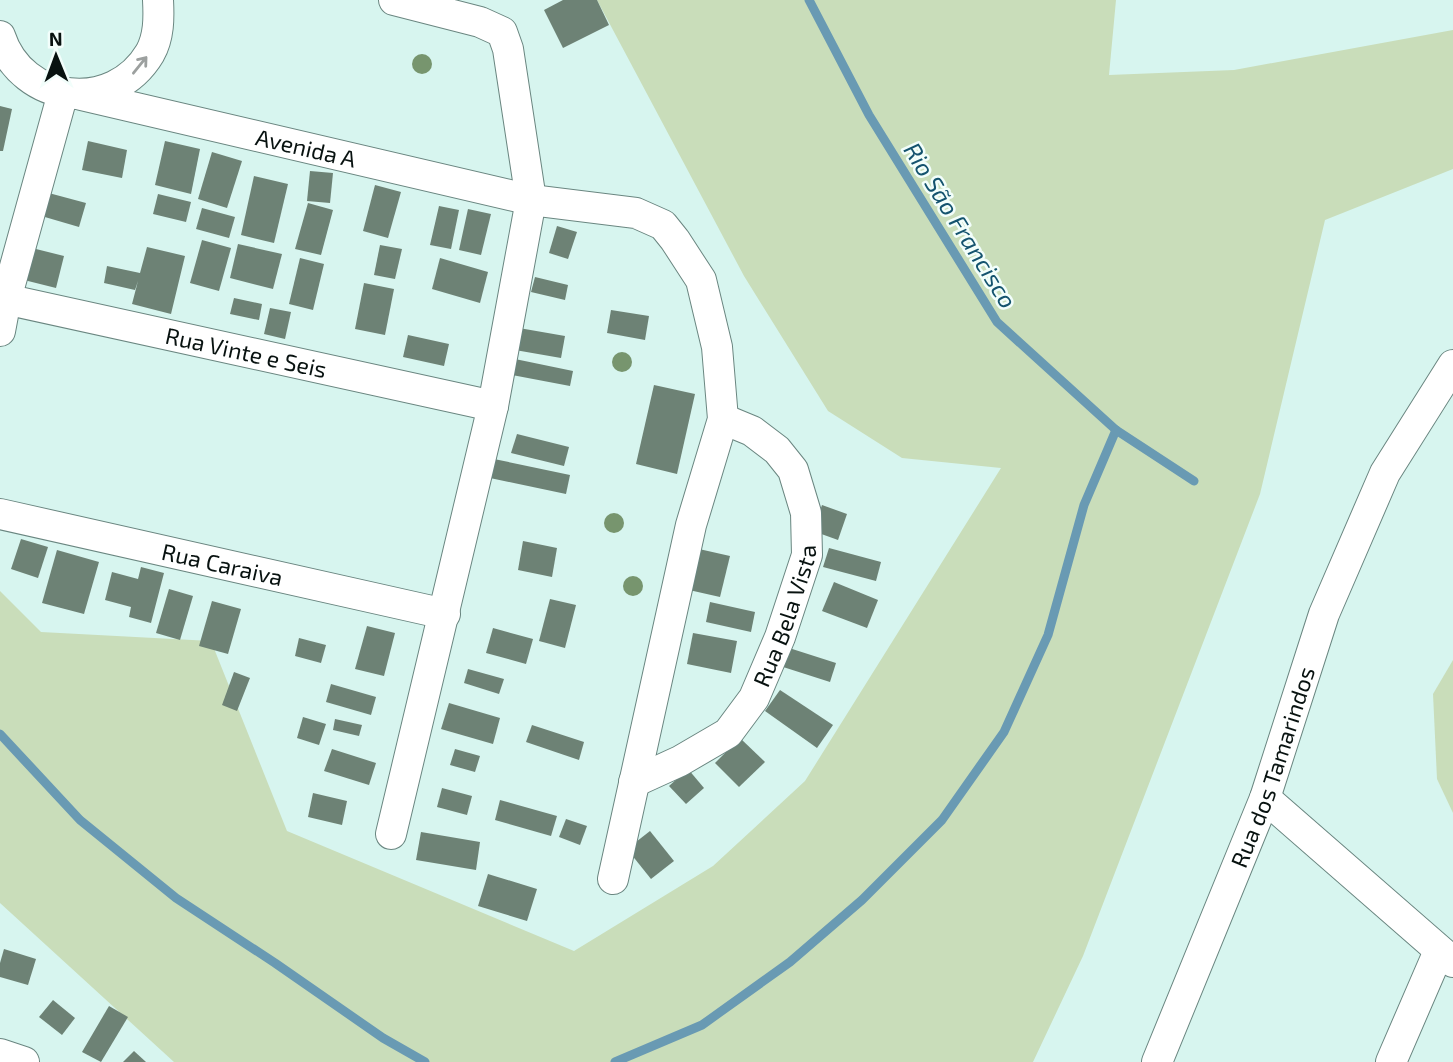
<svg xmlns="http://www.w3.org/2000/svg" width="1453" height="1062" font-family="'Exo 2',sans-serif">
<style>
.green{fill:#c9ddba}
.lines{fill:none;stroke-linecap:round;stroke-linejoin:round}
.stream{stroke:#699ab3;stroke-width:9}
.building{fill:#6d8275}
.street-casing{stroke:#6a8680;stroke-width:32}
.street{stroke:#fff;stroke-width:30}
.tree{fill:#77956e}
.oneway{stroke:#9ca09f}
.labels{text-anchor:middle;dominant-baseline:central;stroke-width:5;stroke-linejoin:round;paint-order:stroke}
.street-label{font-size:23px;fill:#081210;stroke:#f2fefb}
.water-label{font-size:24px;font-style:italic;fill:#14536e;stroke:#f2fefb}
</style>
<rect width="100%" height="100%" fill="#d7f5ef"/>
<g class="green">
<path d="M597 0H1116L1109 75 1234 70 1453 30V169L1325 220 1260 494 1083 956 1033 1062H174L0 903V591L41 632 211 641 287 831 574 951 713 866 805 781 1001 468 902 458 828 411 744 276Z"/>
<path d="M1453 660V813L1437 779 1433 694Z"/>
</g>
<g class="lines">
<g class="stream">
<path d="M809 0 869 115 997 322 1116 430 1194 481"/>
<path d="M0 734 80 820 176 898 275 963 383 1038 425 1062"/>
<path d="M615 1062 702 1025 790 962 862 900 942 820 1004 732 1048 635 1084 505 1116 430"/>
</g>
</g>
<g class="building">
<path d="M563 0H597L609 25 563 48 544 10Z"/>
<path d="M0 106 12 109 3 151H0Z"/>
<path d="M88 141 127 150 122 178 82 170Z"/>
<path d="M165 141 200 149 191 194 155 185Z"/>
<path d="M212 152 242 161 227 208 198 199Z"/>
<path d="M310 171 333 173 330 203 307 201Z"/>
<path d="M254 176 288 184 274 243 241 235Z"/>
<path d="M375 185 401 192 388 238 363 231Z"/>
<path d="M45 192 86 203 79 227 38 215Z"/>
<path d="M158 194 191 202 186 222 153 214Z"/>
<path d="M308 203 333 210 321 255 295 249Z"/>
<path d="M439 206 459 210 451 249 430 245Z"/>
<path d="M202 208 235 217 229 238 196 229Z"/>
<path d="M468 209 491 214 481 255 459 250Z"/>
<path d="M557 226 577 232 568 259 549 253Z"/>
<path d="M202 240 231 248 219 291 190 283Z"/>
<path d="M238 244 282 254 273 289 230 278Z"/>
<path d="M380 245 402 249 395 279 374 275Z"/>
<path d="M147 247 185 256 171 314 132 304 138 281 135 290 104 283 107 266 140 273Z"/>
<path d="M32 248 64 256 56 288 24 280Z"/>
<path d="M300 258 324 264 313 310 289 304Z"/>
<path d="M440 258 488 272 480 303 432 289Z"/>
<path d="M535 277 568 285 565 300 531 292Z"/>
<path d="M364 283 394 289 385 335 355 329Z"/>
<path d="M234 298 262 304 259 320 230 314Z"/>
<path d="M270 308 291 312 285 339 264 334Z"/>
<path d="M611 310 649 316 645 340 607 333Z"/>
<path d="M519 328 565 336 561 358 515 350Z"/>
<path d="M408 335 449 344 444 366 403 357Z"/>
<path d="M515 359 573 371 570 386 512 375Z"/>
<path d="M654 385 695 394 677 474 636 464Z"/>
<path d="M517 434 569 447 564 466 511 453Z"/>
<path d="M494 459 570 475 566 494 490 478Z"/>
<path d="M822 505 847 514 838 540 813 531Z"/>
<path d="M21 539 48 547 38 578 11 569Z"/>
<path d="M523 541 557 548 552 577 518 570Z"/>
<path d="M829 548 881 562 876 581 823 567Z"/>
<path d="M699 549 730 556 720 597 689 590Z"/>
<path d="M57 550 99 562 84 614 42 603Z"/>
<path d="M141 567 164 573 151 623 129 617 131 607 105 600 112 572 138 579Z"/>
<path d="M834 582 878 600 867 628 822 611Z"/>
<path d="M169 589 193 596 180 640 156 633Z"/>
<path d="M550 599 576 605 565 648 539 641Z"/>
<path d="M212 601 241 609 228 654 199 646Z"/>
<path d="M710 602 755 612 751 632 706 622Z"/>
<path d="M367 626 395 633 384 676 355 669Z"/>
<path d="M493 628 533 639 526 664 486 653Z"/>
<path d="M693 633 737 641 731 673 687 664Z"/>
<path d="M299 638 326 645 321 663 295 656Z"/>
<path d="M786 647 836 663 830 682 780 666Z"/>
<path d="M468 669 504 679 499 694 464 683Z"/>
<path d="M234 672 250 678 237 711 222 705Z"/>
<path d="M331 684 376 697 371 715 326 702Z"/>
<path d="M780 690 833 725 817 748 765 711Z"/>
<path d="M449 703 500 718 493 744 441 729Z"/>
<path d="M303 717 326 724 319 745 297 738Z"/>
<path d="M335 719 362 725 359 736 333 730Z"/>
<path d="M532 725 584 742 579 760 526 742Z"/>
<path d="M740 738 765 762 739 787 715 763Z"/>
<path d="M332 749 376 763 369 785 324 771Z"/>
<path d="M455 749 480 756 475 772 450 765Z"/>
<path d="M688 769 704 788 686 804 669 786Z"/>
<path d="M442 788 472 796 467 815 437 807Z"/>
<path d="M313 793 347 801 342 825 308 817Z"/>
<path d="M500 800 557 816 551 836 495 820Z"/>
<path d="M566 819 587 826 580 845 559 837Z"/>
<path d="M650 831 674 861 651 879 627 849Z"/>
<path d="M421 832 480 842 476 870 416 860Z"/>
<path d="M488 874 537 889 527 921 478 906Z"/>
<path d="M4 949 36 959 28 985 0 977V963Z"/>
<path d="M53 1000 75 1018 62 1035 39 1017Z"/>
<path d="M109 1006 128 1017 101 1062 82 1052Z"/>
<path d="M134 1051 146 1062H123Z"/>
</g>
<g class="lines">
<defs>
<g id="street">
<path d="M0 36C22 104 113 115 150 53 159 37 159 18 158 0"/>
<path id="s1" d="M81 95 531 200 636 213 663 225 675 240 701 280 717 347 723 419 691 525 613 879"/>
<path id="s2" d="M0 298 493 406"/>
<path d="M0 331 6 299 63 93"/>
<path id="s3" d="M0 514 445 614"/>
<path id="s4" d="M634 782 680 761 728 733 754 698 780 637 807 555 806 513 793 470 777 450 752 431 723 419"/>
<path d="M1265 798 1453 962"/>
<path d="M391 834 493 406 531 200 508 49 502 32 480 22 394 0"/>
<path d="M0 1054 24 1062"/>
<path id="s5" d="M1157 1062 1265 798 1324 614 1385 473 1453 365"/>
<path d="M1391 1062 1439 951"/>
</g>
</defs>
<use href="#street" class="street-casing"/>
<use href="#street" class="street"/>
</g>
<g class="tree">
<circle cx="422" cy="64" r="10"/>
<circle cx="622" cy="362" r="10"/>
<circle cx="614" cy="523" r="10"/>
<circle cx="633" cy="586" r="10"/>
</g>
<defs><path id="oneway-shaft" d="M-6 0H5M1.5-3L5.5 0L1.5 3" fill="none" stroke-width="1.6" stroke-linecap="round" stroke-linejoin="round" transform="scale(1.75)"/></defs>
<use class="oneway" href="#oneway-shaft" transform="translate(140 65) rotate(-51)"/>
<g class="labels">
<g class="street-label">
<text stroke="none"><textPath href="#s1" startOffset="231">Avenida A</textPath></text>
<text stroke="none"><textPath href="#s2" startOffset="252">Rua Vinte e Seis</textPath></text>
<text stroke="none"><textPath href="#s3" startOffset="228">Rua Caraiva</textPath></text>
<text stroke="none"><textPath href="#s4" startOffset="238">Rua Bela Vista</textPath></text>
<text stroke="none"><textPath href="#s5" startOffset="317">Rua dos Tamarindos</textPath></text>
</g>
<g class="water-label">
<text transform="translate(961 225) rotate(58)">Rio São Francisco</text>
</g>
</g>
<g transform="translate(56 56) rotate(359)" stroke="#f2fefb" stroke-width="5" paint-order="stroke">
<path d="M0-5L12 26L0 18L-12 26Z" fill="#081210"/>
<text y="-10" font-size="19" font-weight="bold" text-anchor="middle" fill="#081210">N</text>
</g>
</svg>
